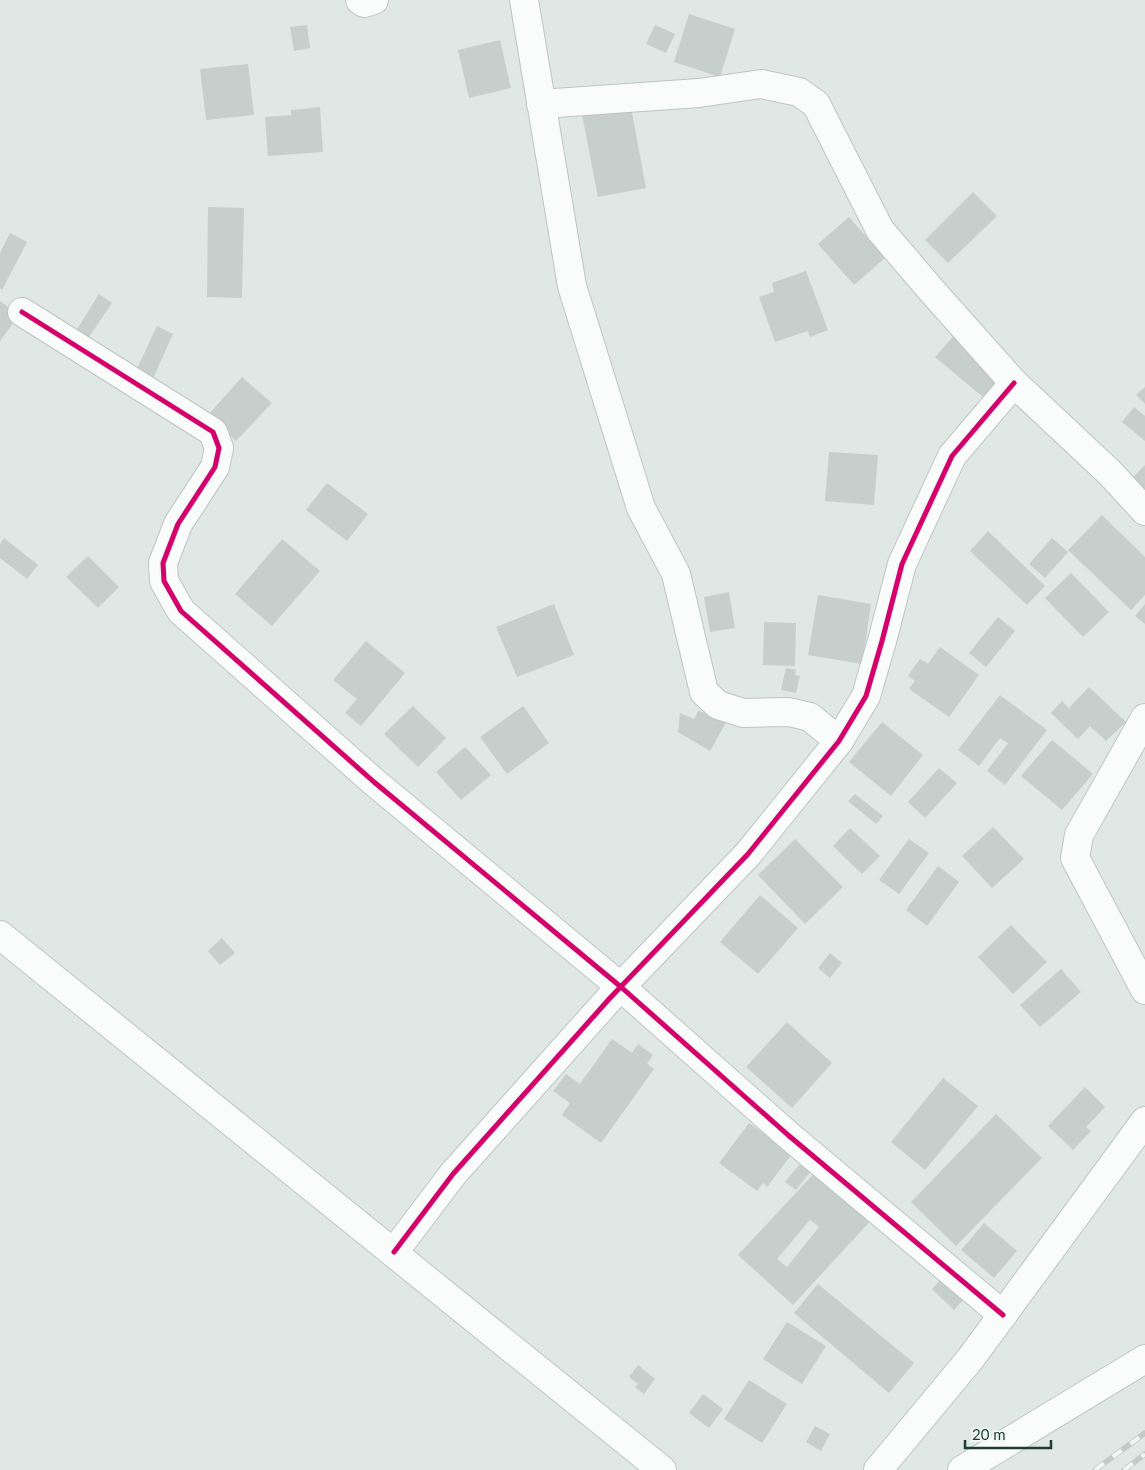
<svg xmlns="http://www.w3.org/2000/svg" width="1145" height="1470" font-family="Lato,sans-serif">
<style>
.building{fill:#c7cfcc;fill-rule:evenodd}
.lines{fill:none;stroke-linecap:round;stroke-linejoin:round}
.street-casing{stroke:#bdc5c2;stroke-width:30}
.secondary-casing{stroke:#bdc6c3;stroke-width:30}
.street{stroke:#fafcfb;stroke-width:28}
.secondary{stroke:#fafcfb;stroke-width:28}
.rail-casing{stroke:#c5cac9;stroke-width:5.5}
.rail{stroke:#eef7f3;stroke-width:4;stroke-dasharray:11;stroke-linecap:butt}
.cycleway-casing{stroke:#eef7f3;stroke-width:8}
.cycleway{stroke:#d6006c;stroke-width:5}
</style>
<rect width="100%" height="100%" fill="#e0e8e5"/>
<g class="building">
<path d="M689 14 735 29 720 77 674 62Z"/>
<path d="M307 25 310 48 294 51 290 27Z"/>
<path d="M655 25 675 34 666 53 646 44Z"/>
<path d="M500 40 511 88 469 98 458 50Z"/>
<path d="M248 64 254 115 206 120 200 69Z"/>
<path d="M320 107 323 152 268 156 265 117 291 115V110Z"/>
<path d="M631 107 646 188 598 197 582 115Z"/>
<path d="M973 192 997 216 948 263 925 240Z"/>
<path d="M208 207 244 208 242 298 207 297Z"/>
<path d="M849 217 885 258 854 285 818 244Z"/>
<path d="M10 233 27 242 2 290 0 288V253Z"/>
<path d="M806 271 828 330 810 337 808 331 775 342 759 297 774 292 772 283Z"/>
<path d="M99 294 112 303 85 343 73 336Z"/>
<path d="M0 301 19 315 0 341Z"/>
<path d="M157 326 173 334 151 383 134 375Z"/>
<path d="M956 333 1004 373 983 397 935 357Z"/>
<path d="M242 377 272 403 236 441 208 415Z"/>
<path d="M1145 387V404L1136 395Z"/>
<path d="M1134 407 1145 416V441L1122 422Z"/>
<path d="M829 452 878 455 874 505 825 501Z"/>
<path d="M1145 465V491L1131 479Z"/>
<path d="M327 483 368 514 347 541 306 510Z"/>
<path d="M1102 515 1145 557V595L1131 610 1068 550Z"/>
<path d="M988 531 1045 586 1027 605 970 551Z"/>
<path d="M4 538 38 565 27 579 0 558V544Z"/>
<path d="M1052 538 1068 552 1045 578 1029 564Z"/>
<path d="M282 539 320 571 272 626 235 594Z"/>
<path d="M88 556 119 587 98 608 66 577Z"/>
<path d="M1071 573 1109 612 1083 637 1045 598Z"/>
<path d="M729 592 735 628 710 632 704 597Z"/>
<path d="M818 595 871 604 862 664 808 655Z"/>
<path d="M554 604 574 655 517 677 496 627Z"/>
<path d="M1145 604V624L1135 616Z"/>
<path d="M998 617 1015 631 986 667 969 653Z"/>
<path d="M764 622 796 623 795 666 763 665Z"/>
<path d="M366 641 405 673 361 726 345 713 357 699 333 680Z"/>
<path d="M940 647 979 675 949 717 909 689 915 681 908 676 920 659 928 664Z"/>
<path d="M786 668 796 670 795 675 800 676 796 693 781 690Z"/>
<path d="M1089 687 1126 722 1106 741 1090 726 1078 739 1051 713 1062 701 1069 708Z"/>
<path d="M1000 695 1047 730 1005 785 987 771 1008 743 1000 738 979 766 958 750Z"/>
<path d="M413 706 446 738 418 767 384 734Z"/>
<path d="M523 706 549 743 507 774 480 737Z"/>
<path d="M698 711 728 719 710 751 678 732 680 713 694 719Z"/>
<path d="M882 722 923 755 891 796 849 762Z"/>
<path d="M1052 740 1093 774 1062 810 1021 776Z"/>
<path d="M465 747 491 775 461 800 436 772Z"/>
<path d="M939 768 957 783 925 818 908 802Z"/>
<path d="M855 794 883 816 876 824 848 801Z"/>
<path d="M993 827 1024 859 992 888 962 856Z"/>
<path d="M850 828 880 856 862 874 833 846Z"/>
<path d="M795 839 843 887 805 924 758 875Z"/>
<path d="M909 839 929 853 899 894 879 880Z"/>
<path d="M938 866 959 882 927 926 906 910Z"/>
<path d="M760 895 798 928 758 974 720 942Z"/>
<path d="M1011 925 1047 962 1013 994 978 957Z"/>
<path d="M222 938 235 953 220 965 208 951Z"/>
<path d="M830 953 842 963 830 978 818 968Z"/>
<path d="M1061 969 1081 992 1040 1027 1020 1005Z"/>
<path d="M787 1022 832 1063 792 1108 746 1067Z"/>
<path d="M612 1039 632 1053 638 1044 653 1055 647 1064 654 1069 601 1143 562 1115 570 1103 553 1091 566 1074 580 1084Z"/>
<path d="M943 1078 978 1106 925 1170 891 1142Z"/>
<path d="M1085 1087 1105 1107 1086 1127 1091 1131 1073 1150 1048 1126Z"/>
<path d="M996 1114 1042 1158 956 1246 911 1202Z"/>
<path d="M749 1123 792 1154 767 1187 763 1183 757 1191 719 1163Z"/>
<path d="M804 1159 814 1167 796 1190 785 1182Z"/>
<path d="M820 1167 874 1217 793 1305 738 1255ZM810 1220 819 1227 787 1267 777 1259Z"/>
<path d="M984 1223 1017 1251 994 1278 961 1250Z"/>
<path d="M947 1273 970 1293 954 1310 932 1289Z"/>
<path d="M818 1284 914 1363 889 1393 794 1313Z"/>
<path d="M787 1322 826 1346 802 1384 763 1359Z"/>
<path d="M638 1365 655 1379 644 1394 635 1387 638 1384 629 1377Z"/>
<path d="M749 1380 787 1404 762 1443 724 1419Z"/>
<path d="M703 1394 723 1409 709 1428 689 1413Z"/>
<path d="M815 1426 830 1434 821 1451 806 1442Z"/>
</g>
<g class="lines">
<defs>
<g id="street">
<path d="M360 0 364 3 374 0"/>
<path d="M524 0 572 286 641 508 676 574 704 692 718 705 743 713 789 712 810 717 839 741"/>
<path d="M541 104 699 93 761 84 799 92 816 104 880 230 932 291 1014 383 1110 473 1145 511"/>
<path d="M22 312 213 432 219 448 215 467 178 524 163 563 164 581 181 611 374 782 621 987 788 1135 1003 1315"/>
<path d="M1145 718 1079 835 1075 858 1145 990"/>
<path d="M394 1252 453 1174 610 998 748 854 839 741 866 696 882 641 902 564 952 456 1014 383"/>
<path d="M878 1470 971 1358 1145 1121"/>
<path d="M962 1470 1145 1359"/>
</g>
<path id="secondary" d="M0 935 662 1470"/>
</defs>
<use href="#street" class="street-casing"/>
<use href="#secondary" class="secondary-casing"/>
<use href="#street" class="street"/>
<use href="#secondary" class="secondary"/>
<defs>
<g id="rail">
<path d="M1095 1470 1145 1433"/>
<path d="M1124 1470 1145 1454"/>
</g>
</defs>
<use href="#rail" class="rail-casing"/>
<use href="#rail" class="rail"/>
<defs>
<g id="cycleway">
<path d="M22 312 213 432 219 448 215 467 178 524 163 563 164 581 181 611 374 782 621 987 788 1135 1003 1315"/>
<path d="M394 1252 453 1174 610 998 748 854 839 741 866 696 882 641 902 564 952 456 1014 383"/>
</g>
</defs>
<use href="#cycleway" class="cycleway-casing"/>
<use href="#cycleway" class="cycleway"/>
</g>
<path d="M965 1440v8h86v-8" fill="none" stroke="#1e3c35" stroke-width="2.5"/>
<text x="972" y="1440" font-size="15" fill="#1e3c35" stroke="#eef7f3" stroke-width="4" paint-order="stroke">20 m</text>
</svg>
